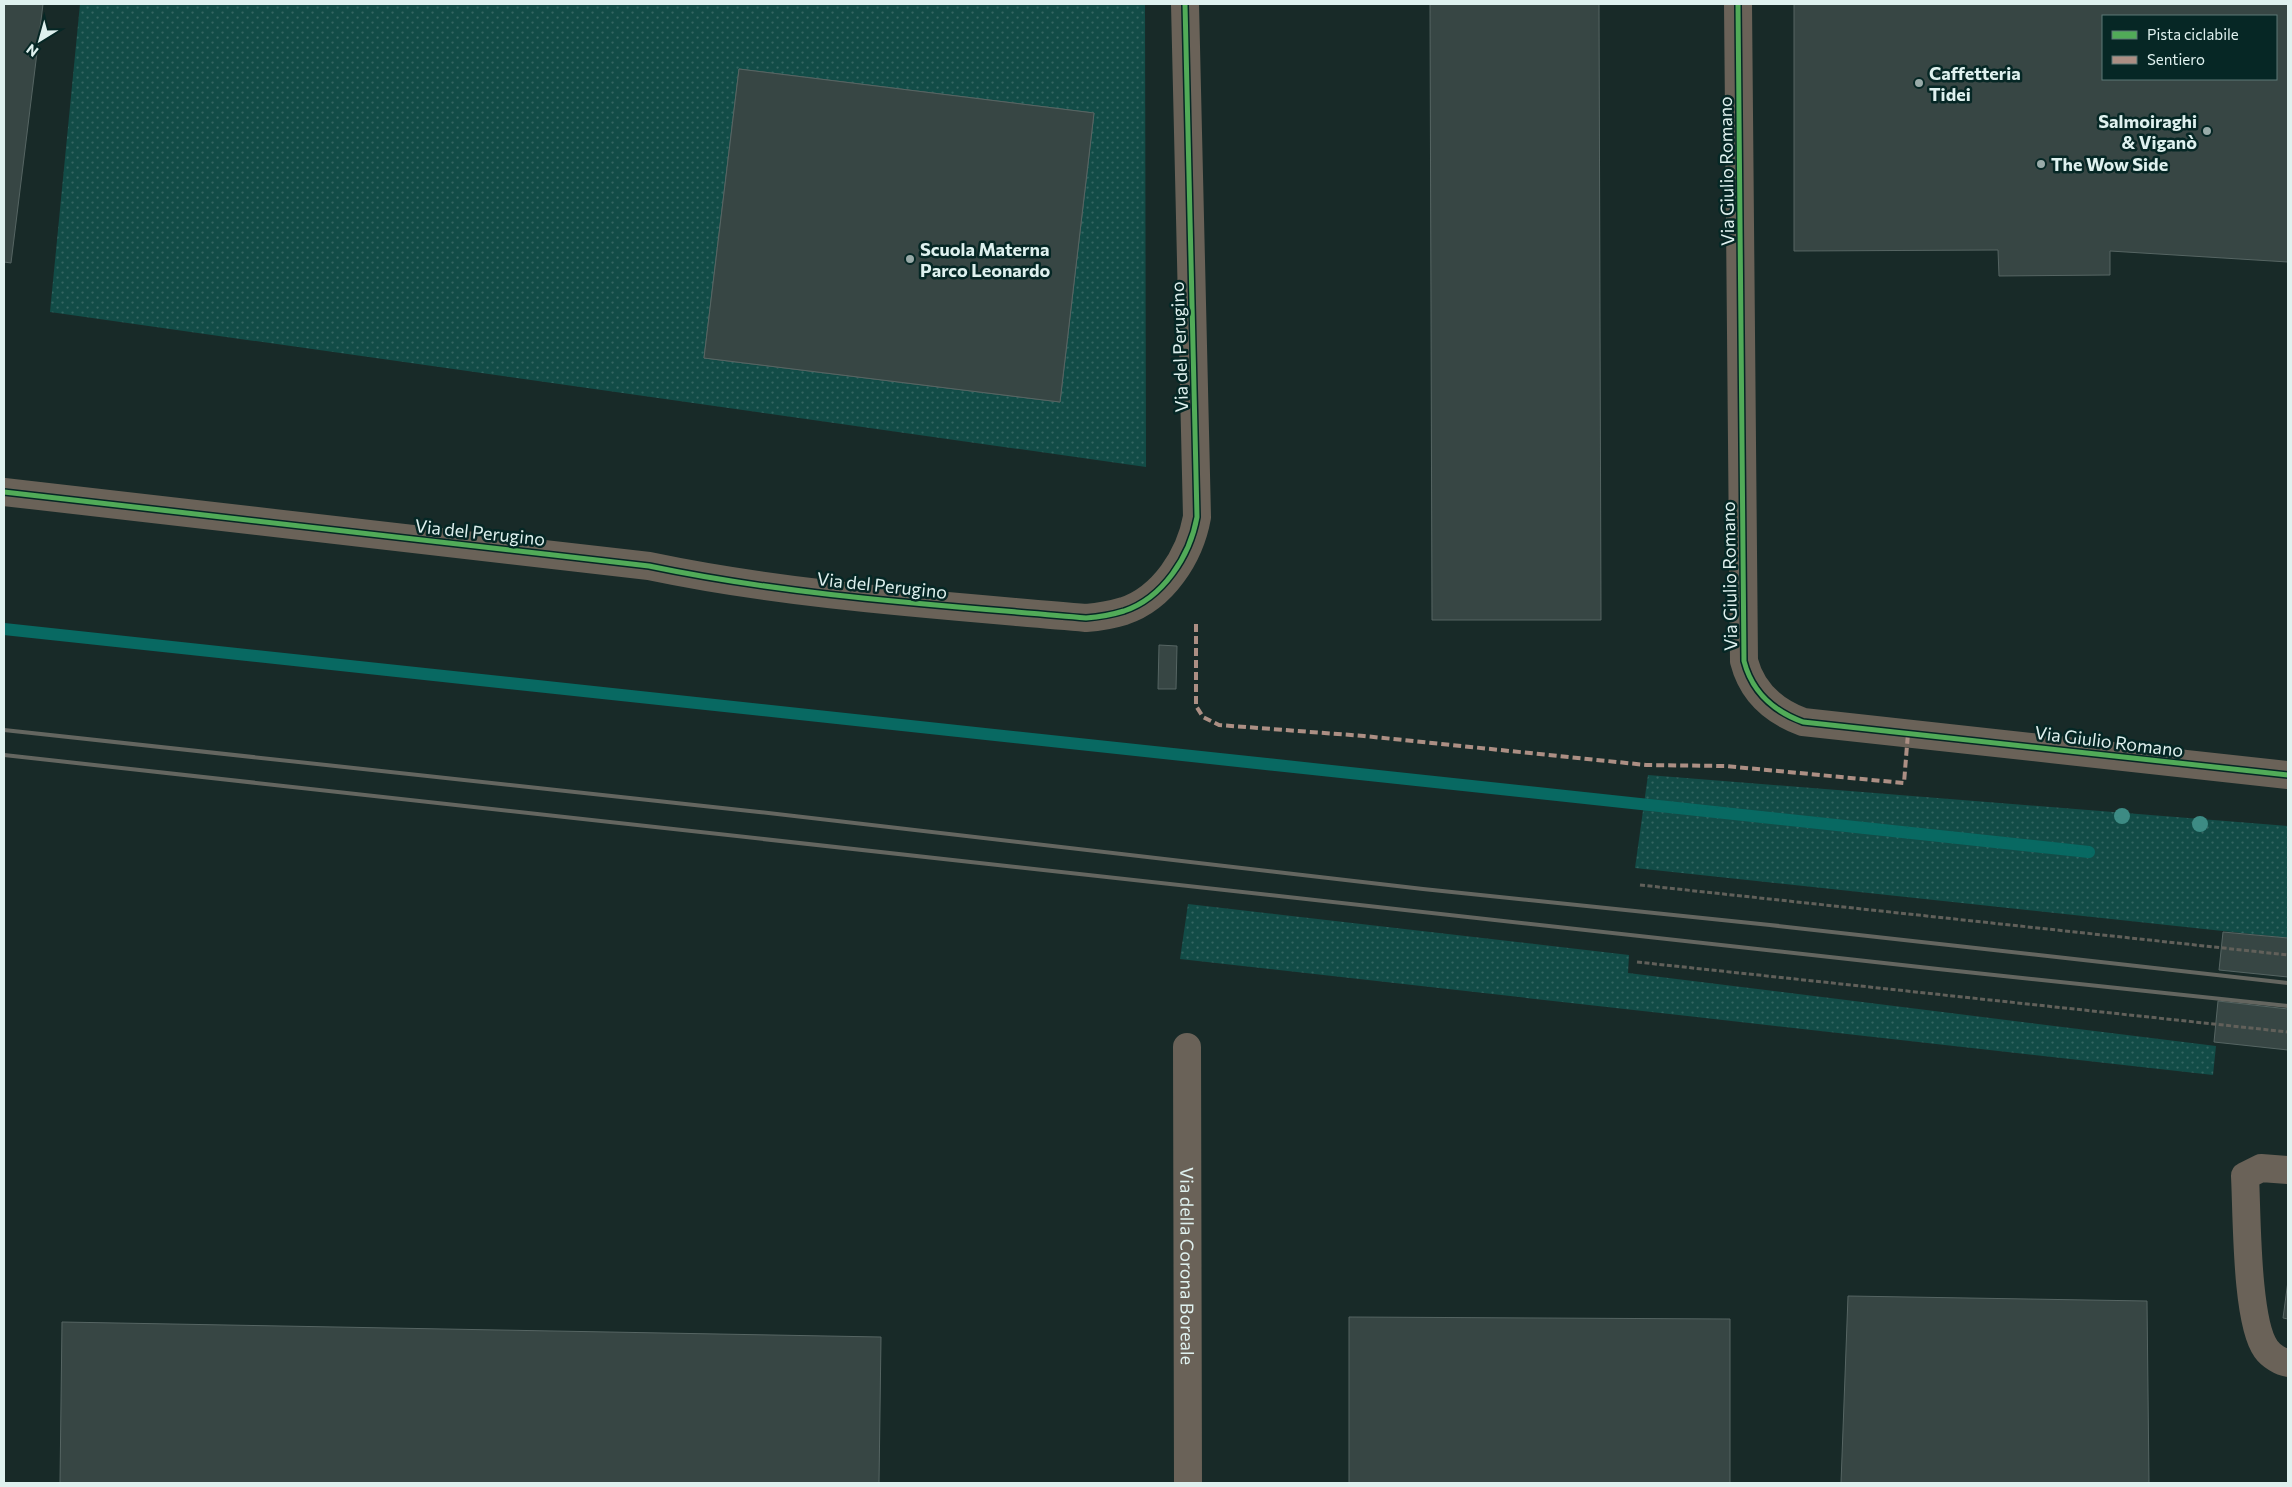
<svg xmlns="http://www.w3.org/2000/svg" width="2292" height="1487" font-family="Commissioner,sans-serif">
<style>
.green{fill:url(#green-dots)}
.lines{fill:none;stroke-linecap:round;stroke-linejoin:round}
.stream{stroke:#086962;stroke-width:12}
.building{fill:#374644;stroke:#566563;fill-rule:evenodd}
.path{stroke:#61605a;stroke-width:3;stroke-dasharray:5 2.5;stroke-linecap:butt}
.street{stroke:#6a6258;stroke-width:28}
.rail{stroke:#646660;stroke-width:4}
.quiet{stroke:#ac8f84;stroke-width:4;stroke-dasharray:8 4;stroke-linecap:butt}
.cycleway-casing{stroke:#062725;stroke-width:8}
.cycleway{stroke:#51ab58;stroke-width:5}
.tree{fill:#3d8b84}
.poi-dot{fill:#99aba9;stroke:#062725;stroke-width:2}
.labels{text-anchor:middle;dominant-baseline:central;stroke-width:5;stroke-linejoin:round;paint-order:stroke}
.poi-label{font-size:18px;font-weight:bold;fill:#dff1ef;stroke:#062725;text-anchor:start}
.street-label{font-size:18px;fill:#dff1ef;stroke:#062725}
</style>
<defs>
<pattern id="green-dots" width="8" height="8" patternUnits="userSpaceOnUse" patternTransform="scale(1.25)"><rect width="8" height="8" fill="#124c47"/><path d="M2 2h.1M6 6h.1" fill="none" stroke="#346662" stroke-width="1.8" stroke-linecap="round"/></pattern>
</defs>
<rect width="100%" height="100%" fill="#182a28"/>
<g class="green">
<path d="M80 4H1145L1146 467 50 312Z"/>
<path d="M1648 775 2288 826V938L1635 868Z"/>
<path d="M1188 904 1629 955 1628 973 2216 1046 2213 1075 1180 959Z"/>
</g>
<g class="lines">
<path class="stream" d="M4 629 2089 852"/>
</g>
<g class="building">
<path d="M4 4H43L11 263 4 262Z"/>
<path d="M1430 4H1599L1601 620H1432Z"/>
<path d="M1794 4H2288V262L2110 251V275L1999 276 1998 250 1794 251ZM2103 16H2276V79H2103Z"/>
<path d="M739 69 1094 113 1060 402 704 358ZM869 175 980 190 965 308 854 293Z"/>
<path d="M739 69 1094 113 1060 402 704 358Z"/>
<path d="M1159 645 1177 646 1176 689H1158Z"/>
<path d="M2223 932 2288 938V977L2219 970Z"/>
<path d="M2218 1001 2288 1009V1050L2214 1042Z"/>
<path d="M2288 1281V1319L2283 1318Z"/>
<path d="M1848 1296 2147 1301 2149 1483H1841Z"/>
<path d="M1349 1317 1730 1319V1483H1349Z"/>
<path d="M62 1322 881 1337 879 1483H60Z"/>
</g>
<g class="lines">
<g class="path">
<path d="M1640 885 2288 955"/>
<path d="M1637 962 2288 1032"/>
</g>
<g class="street">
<path d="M1738 4 1744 661C1752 692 1773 711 1803 722L2288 775"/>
<path d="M4 492 649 566C792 596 940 605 1086 618 1099 617 1111 615 1124 611 1163 598 1190 556 1197 517L1185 4"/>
<path id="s1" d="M1187 1047 1188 1483"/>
<path d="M2288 1170 2261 1168 2245 1176C2247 1213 2246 1322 2266 1349 2271 1356 2281 1362 2288 1363"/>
</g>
<g class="rail">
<path d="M4 730 759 812 1423 889 1770 925 2288 983"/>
<path d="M4 755 1938 969 2288 1006"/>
</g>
<path class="quiet" d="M1196 624V706L1203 717 1219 725 1364 736 1646 765 1725 766 1904 783 1908 733"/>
<defs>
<g id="cycleway">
<path d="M1738 4 1744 661C1752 692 1773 711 1803 722L2288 775"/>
<path d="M4 492 649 566C792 596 940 605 1086 618 1099 617 1111 615 1124 611 1163 598 1190 556 1197 517L1185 4"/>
</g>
</defs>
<use href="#cycleway" class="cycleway-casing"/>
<use href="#cycleway" class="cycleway"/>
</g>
<g class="tree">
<circle cx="2122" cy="816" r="8"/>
<circle cx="2200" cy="824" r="8"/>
</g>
<g class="poi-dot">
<circle cx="1919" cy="83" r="5"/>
<circle cx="2207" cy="131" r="5"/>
<circle cx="2041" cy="164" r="5"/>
<circle cx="910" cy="259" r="5"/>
</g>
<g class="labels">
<g class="poi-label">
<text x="1929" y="73">Caffetteria<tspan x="1929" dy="21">Tidei</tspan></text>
<text x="2197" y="121" text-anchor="end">Salmoiraghi<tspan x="2197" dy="21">&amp; Viganò</tspan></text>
<text x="2051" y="164">The Wow Side</text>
<text x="920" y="249">Scuola Materna<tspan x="920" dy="21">Parco Leonardo</tspan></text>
</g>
<g class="street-label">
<text transform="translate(1726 171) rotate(-91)">Via Giulio Romano</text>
<text transform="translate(1179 347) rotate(-92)">Via del Perugino</text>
<text transform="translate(480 532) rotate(6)">Via del Perugino</text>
<text transform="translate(1729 576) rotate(-91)">Via Giulio Romano</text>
<text transform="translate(882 585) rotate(6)">Via del Perugino</text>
<text transform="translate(2109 741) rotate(7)">Via Giulio Romano</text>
<text stroke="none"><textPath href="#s1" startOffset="219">Via della Corona Boreale</textPath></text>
</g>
</g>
<rect width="2292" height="1487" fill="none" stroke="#dff1ef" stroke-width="10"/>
<rect x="2102" y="15" width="175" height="65" fill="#062725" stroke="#5d7876"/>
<rect x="2112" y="31" width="25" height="8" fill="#51ab58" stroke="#5d7876"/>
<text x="2147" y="40" font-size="15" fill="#dff1ef">Pista ciclabile</text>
<rect x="2112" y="56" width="25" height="8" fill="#ac8f84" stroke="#5d7876"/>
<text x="2147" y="65" font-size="15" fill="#dff1ef">Sentiero</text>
<g transform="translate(40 40) rotate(217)" stroke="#062725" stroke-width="4" paint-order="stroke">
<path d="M0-4L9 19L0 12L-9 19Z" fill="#dff1ef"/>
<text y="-8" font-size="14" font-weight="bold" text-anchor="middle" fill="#dff1ef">N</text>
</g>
</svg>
